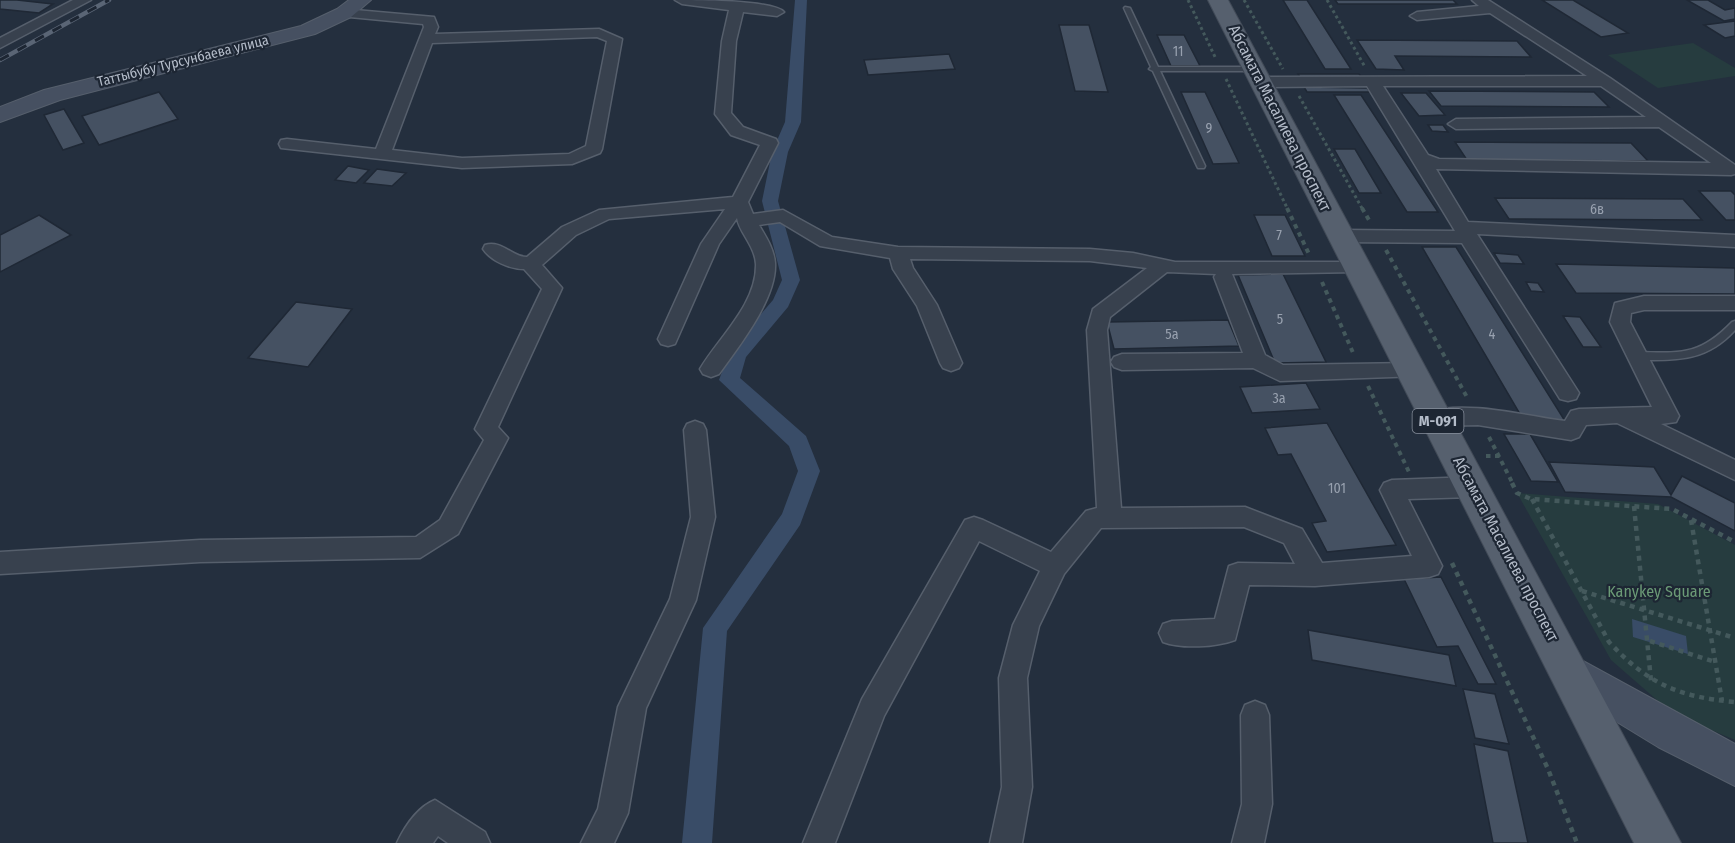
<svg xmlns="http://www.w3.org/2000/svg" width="1735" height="843" font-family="'Fira Sans Condensed',sans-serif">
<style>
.green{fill:#263c3f}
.water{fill:#394c67}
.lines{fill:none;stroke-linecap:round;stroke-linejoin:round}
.canal{fill:#394c67;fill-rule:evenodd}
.building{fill:#455162;stroke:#1f2835;stroke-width:1.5}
.lane-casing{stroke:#565f6c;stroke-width:3}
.street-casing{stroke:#565f6c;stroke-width:3}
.secondary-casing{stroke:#565f6c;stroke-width:2}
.primary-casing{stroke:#414a57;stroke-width:2}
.path-far2{stroke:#44595c;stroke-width:3;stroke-dasharray:3 3;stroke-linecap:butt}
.path-far1{stroke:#44595c;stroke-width:4;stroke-dasharray:4.5 4.5;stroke-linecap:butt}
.path{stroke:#44595c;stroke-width:4.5;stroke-dasharray:5 5;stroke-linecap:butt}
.lane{fill:#38414e;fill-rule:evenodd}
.street{fill:#38414e;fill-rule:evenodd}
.secondary{fill:#465061;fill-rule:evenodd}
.primary{fill:#56606e;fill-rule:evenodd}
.rail-casing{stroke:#5a6575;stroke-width:4.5}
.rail{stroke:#1d2633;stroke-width:3;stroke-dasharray:10;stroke-linecap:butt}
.labels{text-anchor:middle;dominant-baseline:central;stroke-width:4.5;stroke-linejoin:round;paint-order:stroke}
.number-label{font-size:14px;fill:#98a1af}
.far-street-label{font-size:14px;fill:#b4bcc9;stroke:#1d2633}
.shield{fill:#1d2633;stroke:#878f9c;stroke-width:1.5}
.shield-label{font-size:15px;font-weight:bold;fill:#b4bcc9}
.street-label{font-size:16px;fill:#b4bcc9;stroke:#1d2633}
.park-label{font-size:16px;fill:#6b9a76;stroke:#1d2633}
</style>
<rect width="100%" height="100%" fill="#242f3e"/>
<g class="green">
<path d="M1693 43 1735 68V76L1658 88 1608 55Z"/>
<path d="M1517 493 1658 504 1735 545V740L1673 714 1611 660Z"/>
</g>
<path class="water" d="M1632 619 1686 636 1688 654 1633 637Z"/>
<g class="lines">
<path class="canal" d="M795 0H807L801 122 788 152 778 201 800 280 788 307 746 357 740 378 806 436 820 471 800 525 727 631 712 843H682L703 628 782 514 798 471 789 446 719 380 730 350 773 300 782 280 762 201 772 152 785 122Z"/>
</g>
<g class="building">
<path d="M0 0H17L53 4 39 13 0 9Z"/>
<path d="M1283 0H1307L1351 69H1325Z"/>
<path d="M1335 0H1453L1457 4H1338Z"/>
<path d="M1542 0H1573L1628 33 1601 37Z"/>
<path d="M1687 0H1708L1725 10 1735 8V19L1724 21Z"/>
<path d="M1735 21V36L1725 38 1704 25Z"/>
<path d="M1059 25H1089L1108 92 1075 91Z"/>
<path d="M1157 35H1184L1200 66H1171Z"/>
<path d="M1357 40 1517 41 1531 57 1395 56 1404 70 1376 69Z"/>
<path d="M949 54 955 69 868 75 864 60Z"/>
<path d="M1298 74H1359L1363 79H1301Z"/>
<path d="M1304 87 1367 88 1370 92H1307Z"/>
<path d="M1429 91 1594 92 1609 107 1441 106Z"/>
<path d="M159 92 178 119 99 145 82 116Z"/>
<path d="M1181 92H1205L1239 163 1213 164Z"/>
<path d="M1401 93H1426L1445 115 1419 116Z"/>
<path d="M1334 95H1361L1438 212H1407Z"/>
<path d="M64 109 84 143 63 150 44 115Z"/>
<path d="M1428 125H1443L1448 132 1432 131Z"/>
<path d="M1455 142 1631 143 1648 161 1467 160Z"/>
<path d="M1334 149H1355L1381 193H1359Z"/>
<path d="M348 166 369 170 356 183 335 180Z"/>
<path d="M377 169 406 173 392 186 364 183Z"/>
<path d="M1699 191H1731L1735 195V220H1726Z"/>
<path d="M1495 198 1683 199 1702 220 1509 219Z"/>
<path d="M39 215 71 235 0 272V235Z"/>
<path d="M1254 215H1285L1305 256H1272Z"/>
<path d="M1422 247H1456L1565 421H1524Z"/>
<path d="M1494 253 1518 255 1524 264 1500 263Z"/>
<path d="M1556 264 1735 268V294L1576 293Z"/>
<path d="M1283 274 1326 362 1275 363 1238 275Z"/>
<path d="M1526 282 1538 283 1544 292 1531 291Z"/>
<path d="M296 302 352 309 308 367 248 358Z"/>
<path d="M1563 316 1580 317 1601 347H1583Z"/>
<path d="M1228 320 1239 346 1114 349 1107 322Z"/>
<path d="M1306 383 1320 409 1252 413 1240 387Z"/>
<path d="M1327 423 1396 545 1327 552 1312 523 1326 521 1291 454 1278 455 1265 428Z"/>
<path d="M1504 434H1530L1558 482 1531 481Z"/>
<path d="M1549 462 1654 467 1671 495 1682 476 1735 503V531L1671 497 1565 492Z"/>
<path d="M1441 577 1496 684H1478L1458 646 1437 647 1404 579Z"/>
<path d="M1308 630 1449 655 1456 686 1312 660Z"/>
<path d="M1463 689 1495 694 1509 744 1475 738Z"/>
<path d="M1474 744 1508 751 1528 843H1493Z"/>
</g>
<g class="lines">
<defs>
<g id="lane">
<path d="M1125 7 1130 8 1158 67H1255L1259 69 1255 71H1160L1205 166 1204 168H1198L1197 166 1153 71 1149 69 1151 67 1124 8Z"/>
<path d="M1735 321V330C1706 362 1677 360 1637 360L1632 356 1637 352C1681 353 1699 356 1732 322Z"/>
</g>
<g id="street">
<path d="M73 0H91L0 48V38Z"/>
<path d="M675 0C695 0 772 0 784 12L777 16 743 12 736 41 731 113 743 127 776 139 778 143 748 202 753 214 783 210 832 237 898 247 1090 249 1133 253 1175 262H1364L1367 266 1364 270 1357 272 1232 274 1265 355 1283 365 1412 363 1420 366 1423 371 1420 376 1280 381 1253 368 1122 370 1114 367 1111 362 1114 357 1122 354 1243 353 1214 277 1216 274 1167 272 1110 317 1107 330 1121 508 1245 507 1302 529 1322 563 1412 556 1380 490 1384 483 1392 480 1473 477 1481 480 1485 487 1481 494 1473 497 1408 499 1442 566 1438 574 1429 577 1315 586 1249 585 1235 640C1216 647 1182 649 1163 642L1159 633 1163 624 1172 621 1215 619 1229 566 1238 563 1295 564 1284 543 1244 527 1101 528 1064 574 1039 626 1027 678 1032 787 1022 843H990L1002 787 999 678 1013 625 1040 571 979 541 884 716 835 843H803L862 699 965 520 974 517 983 520 1051 552 1086 511 1097 508 1087 330 1093 309 1147 268 1090 261 910 259 913 268 937 305 962 363 959 368 951 371 943 368 940 363 917 306 893 269 890 258 820 246 780 222 759 225C766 237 774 249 775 263 777 299 738 347 719 374L711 377 703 374 700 369C719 337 757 304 756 264 755 246 739 232 737 218L719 244 675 344 668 346 661 344 658 339 701 244 725 209 609 219 576 235 542 265 562 288 498 427 508 438 458 534 420 558 200 562 0 574V552L200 540 416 537 440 520 484 440 475 429 542 289 524 269C510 269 491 261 483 249L485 245C502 240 512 257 527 257L562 227 599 210 733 197 760 145 731 135 715 114 722 41 729 10 682 4Z"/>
<path d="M1472 0H1488L1610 78 1735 165V174L1731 175 1436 169 1468 222 1735 235V247L1477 234 1579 393 1576 399 1568 401 1560 399 1462 243 1340 242 1331 236 1340 230 1455 231 1367 86 1261 87 1253 82 1261 77 1587 76 1490 13 1417 20 1410 16 1417 12 1479 6ZM1383 86H1601L1646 117 1456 119 1448 124 1456 129 1659 127 1711 163 1439 159 1428 155Z"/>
<path d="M344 9 434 17 438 27 435 34 599 29 622 39 602 149 600 153 572 164 462 168 281 148 279 144 281 140 287 139 376 149 424 27 423 24 339 16 337 13ZM597 37 607 41 586 146 569 154 462 158 392 150 432 43Z"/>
<path d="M1644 296H1735V310H1644L1631 313 1630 322 1679 416 1676 422 1661 424 1735 460V480L1617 423 1586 425 1579 437 1571 440 1478 425 1436 426 1428 424 1425 418 1428 412C1467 400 1525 416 1565 421L1571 411 1579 409 1652 407 1610 322 1615 303Z"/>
<path d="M695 421 703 424 706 430 715 517 696 600 646 708 628 813 614 843H581L598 809 618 707 670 599 691 517 684 430 687 424Z"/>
<path d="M1255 701 1265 705 1269 715 1272 804 1264 843H1232L1242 804 1241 715 1245 705Z"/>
<path d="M435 800 485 832 490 843H448L438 836 433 843H397C405 826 418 807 435 800Z"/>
</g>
<g id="secondary">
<path d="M349 0H371L351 17 315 34 60 100 0 122V107L44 90 301 26 337 9Z"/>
<path d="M1572 655 1735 744V786L1658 747 1558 686 1553 673 1558 660Z"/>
</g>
<path id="primary" d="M1208 0H1228L1681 843H1634Z"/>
</defs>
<use href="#lane" class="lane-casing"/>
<use href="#street" class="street-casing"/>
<use href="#secondary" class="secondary-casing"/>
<use href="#primary" class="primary-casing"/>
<g class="path-far2">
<path d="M1188 0 1216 59"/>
<path d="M1244 0 1283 69"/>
<path d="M1327 0 1365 67"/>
<path d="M1226 79 1288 210"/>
<path d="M1299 96 1363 210"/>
</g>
<g class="path-far1">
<path d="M1287 208 1309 254"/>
<path d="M1362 208 1369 220"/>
<path d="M1386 250 1468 399"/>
<path d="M1322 282 1354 355"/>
<path d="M1368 386 1409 472"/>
<path d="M1489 437 1513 484"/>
<path d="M1486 456H1500"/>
</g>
<g class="path">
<path d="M1512 483 1517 493 1531 499 1672 509 1735 542"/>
<path d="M1532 499 1609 642C1648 684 1679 697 1735 702"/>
<path d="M1634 506 1651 681"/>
<path d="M1691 520 1722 701"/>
<path d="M1452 563 1548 769 1577 843"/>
<path d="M1582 591 1735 638"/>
<path d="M1650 641 1715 662"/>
</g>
<use href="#lane" class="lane"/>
<use href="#street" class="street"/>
<use href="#secondary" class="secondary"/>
<use href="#primary" class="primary"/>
<defs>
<path id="rail" d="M0 60 109 0"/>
</defs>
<use href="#rail" class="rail-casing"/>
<use href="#rail" class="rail"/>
</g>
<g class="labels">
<g class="number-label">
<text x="1178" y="51">11</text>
<text x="1209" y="128">9</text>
<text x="1597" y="209">6в</text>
<text x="1279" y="235">7</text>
<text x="1280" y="319">5</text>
<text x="1172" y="334">5а</text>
<text x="1492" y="334">4</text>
<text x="1279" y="398">3а</text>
<text x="1337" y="488">101</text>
</g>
<g class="far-street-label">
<text transform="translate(183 61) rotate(-14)">Таттыбубу Турсунбаева улица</text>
</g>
<rect class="shield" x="1412.5" y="409" width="51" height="24" rx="4.5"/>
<g class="shield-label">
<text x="1438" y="421">М-091</text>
</g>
<g class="street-label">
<text transform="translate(1280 118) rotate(63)">Абсамата Масалиева проспект</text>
<text transform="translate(1506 549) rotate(62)">Абсамата Масалиева проспект</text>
</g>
<g class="park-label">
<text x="1659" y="591">Kanykey Square</text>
</g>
</g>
</svg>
